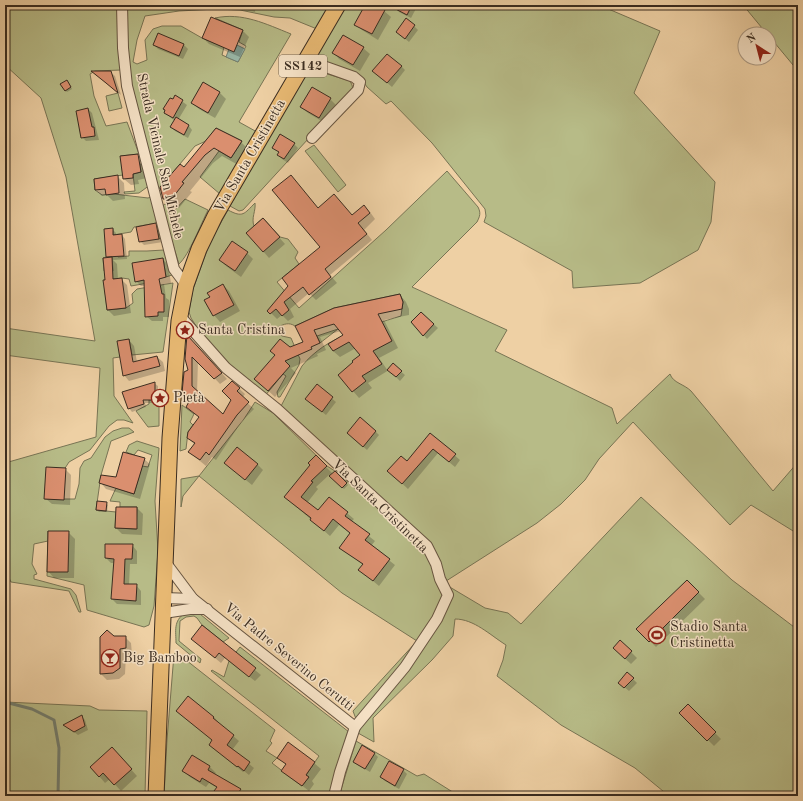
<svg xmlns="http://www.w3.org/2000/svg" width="803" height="801" font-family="'Old Standard TT',serif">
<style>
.green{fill:#b7bb87;stroke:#787454;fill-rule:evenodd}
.water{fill:#99b7a7;stroke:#737f71}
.shadow{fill:#0003}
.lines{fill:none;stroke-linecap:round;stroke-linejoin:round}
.stream{stroke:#737f71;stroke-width:3}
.building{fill:#da8f6f;stroke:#3a2c20}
.street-casing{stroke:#675541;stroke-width:12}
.primary-casing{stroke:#3a2c20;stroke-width:17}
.street{stroke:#f4e0c4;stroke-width:10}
.primary{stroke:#e7b872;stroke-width:15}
.labels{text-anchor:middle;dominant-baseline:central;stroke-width:3;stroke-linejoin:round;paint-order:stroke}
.shield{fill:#f4e0c4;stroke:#726251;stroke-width:1}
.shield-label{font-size:13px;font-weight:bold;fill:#3a2c20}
.street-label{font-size:14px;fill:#3a2c20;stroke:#f4e0c4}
.poi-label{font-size:14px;fill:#3a2c20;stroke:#f4e0c4;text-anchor:start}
</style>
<rect width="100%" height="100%" fill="#eed0a4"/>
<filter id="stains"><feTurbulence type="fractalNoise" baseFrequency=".005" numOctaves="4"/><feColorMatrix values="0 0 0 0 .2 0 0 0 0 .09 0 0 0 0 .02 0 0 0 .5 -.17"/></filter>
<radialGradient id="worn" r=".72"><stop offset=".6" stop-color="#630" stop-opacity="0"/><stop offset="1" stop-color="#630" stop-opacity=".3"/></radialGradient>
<g class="green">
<path d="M5 5H331L317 29 290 18 274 17 240 10 216 9 179 11 145 16 137 40 133 62 137 64 147 60 145 40 153 29 162 26H181L202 38 224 47 222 55 238 62 246 46 239 42 243 30 215 18C242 12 266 24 291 34L239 122 257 132 220 194 200 177 219 151 231 158 242 141 216 128 206 141 195 146 159 189 157 187 121 70 95 71 90 74 94 96 106 126 127 122 139 154 121 156 123 175 94 179 95 190 102 195 114 194 148 198 151 197 162 238 159 239 157 223 134 227 131 232 113 235V229H105L118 257 129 256V251H147L164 250 172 275 166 277 163 258 135 281 147 280 148 283 131 286 129 279 122 278 104 280 107 310 126 308 133 303 132 294 137 289 173 283 163 352 132 355 129 339 120 357 113 358 114 396 133 423 124 420H117L109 426 90 450 69 462 45 499H75L79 484 80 468 84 461 91 458 105 437 113 431 122 428H129L134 432 111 441 101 475 96 510 116 512 115 528 136 529 137 507H120V502L110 501 116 488 134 494 142 466 148 467 152 455 138 450 134 455 126 452 129 445 137 441 159 448 155 501 158 551 154 606 149 625 144 627 87 610 84 585 47 576 48 531V541L34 544 32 564 37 574 34 575V579L71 589 76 595 81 612H79L69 591 11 582 5 570V463L96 437 100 368 5 355V328L95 341 66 177 41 98 5 65ZM112 257 113 271H104L103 258Z"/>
<path d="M346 5H599L660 31 634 93 715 182 711 222 698 250 640 283 573 288 572 271 484 222 486 216 485 209 432 143 391 101 386 104 367 87 361 78 314 58Z"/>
<path d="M743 5H798V71L769 36V34H767Z"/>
<path d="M308 68 350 81 352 85 353 90 243 210 239 211 230 206Z"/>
<path d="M118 93 122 108 109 111 106 96Z"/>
<path d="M314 145 346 185 338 192 305 151Z"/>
<path d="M140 164H143L150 185 139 193 125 194 124 192 135 191 133 174 141 172Z"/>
<path d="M447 171 478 207C481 213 480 216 477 222L412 287 507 330 495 351 612 408 617 424 670 374C673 383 684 384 691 391 719 424 745 458 773 491L798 462V534L751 505 730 525 633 422 599 459 585 480 561 504 537 523 443 583 485 608 508 613 521 624 641 497 732 580 798 630V796H669L635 768 561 725 497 676 503 660 506 645C490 635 474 619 455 619L453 636 432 660 373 718 374 742 358 733 359 727 353 711 417 641 342 593 199 476 183 496 181 507V479L199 476 244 419 255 402 273 413 327 466 335 471 424 549 432 565 435 579 438 562 280 408 302 366C326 336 366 327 401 316L403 302 400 294 334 308 295 326C289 322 284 324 278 327V333L282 336 291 338 300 359 299 365 280 397H278L277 392 286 376 283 374 264 397 234 371 198 329 191 318 189 312 193 289 210 242 228 210C243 218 244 214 255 203 256 211 251 218 254 226L263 218 280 237 288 239 298 252 295 258 299 264 277 282 299 308 386 230Z"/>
<path d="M185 199 208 210C201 224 189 255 179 264L161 207 165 204 174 211Z"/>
<path d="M338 329 320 343 317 336Z"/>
<path d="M149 400H155L159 403V426L148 427 136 411 149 404Z"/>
<path d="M182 405 194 414 190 422 193 425 188 432 186 449 180 451Z"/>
<path d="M185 613 200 614 229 638 223 642 202 625 197 618 194 616 186 617 180 621 179 641 201 659 200 663 176 643C176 631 173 621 185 613Z"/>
<path d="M240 647 349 732 330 796H164L167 740 174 654 177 653 275 730 270 741 272 743 266 751 277 758 272 763 302 786 309 777 306 775 319 756 211 671 212 670 224 677 229 661Z"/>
<path d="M5 702 90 706 99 710 147 711 145 796 69 791 68 796H7L5 763Z"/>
<path d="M356 741 417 776 424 774 459 796H339Z"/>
</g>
<path class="water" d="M237 45 245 49 238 62 226 57 229 49 234 51Z"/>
<g class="shadow">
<path d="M234 5H256L255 12 238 9Z"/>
<path d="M366 5H374L384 11 391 17 378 40 362 30 356 24Z"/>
<path d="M396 5H418L411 18 399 12 395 8Z"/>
<path d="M467 5H479L477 10Z"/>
<path d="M211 18 243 31 249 37 240 57 209 44 203 38Z"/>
<path d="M414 26 418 30 409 42 397 32Z"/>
<path d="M158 34 184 45 188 49 183 59 158 49 154 45Z"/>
<path d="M343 36 363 48 370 54 360 71 339 59 333 52Z"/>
<path d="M401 66 405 70 392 87 378 75Z"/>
<path d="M110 72 115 76 121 95 97 75Z"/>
<path d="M69 83 72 89 67 92 65 90Z"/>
<path d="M204 83 220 93 226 99 215 118 199 109 192 103Z"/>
<path d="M176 97 187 105 178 120 189 126 192 130 188 138 175 131 171 127 175 121 165 113Z"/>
<path d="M330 99 336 105 325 123 308 113 301 107Z"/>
<path d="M88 109 92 113 99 140 86 141 82 137Z"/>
<path d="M216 129 241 142 250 151 240 166 222 156 213 163 190 191 192 192 179 208 177 207H172L164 198 185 169Z"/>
<path d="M294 144 298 148 288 163 282 159 278 155 280 153 273 147Z"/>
<path d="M137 155 144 161 147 178 138 180 139 184 131 185 124 179Z"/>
<path d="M117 176 124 183 125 199 113 201 107 195 102 196 96 190Z"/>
<path d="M318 209 352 216 370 212 375 219 364 230 372 240 330 275 337 283 316 300 309 293 290 309 294 317 288 321 282 315 277 319 269 311 321 247Z"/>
<path d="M155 224 159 228 163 242 144 245 140 241Z"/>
<path d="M269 226 285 244 269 258 247 233Z"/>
<path d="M112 229 116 233V236L122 235 125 239 127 259 113 260 117 264 118 279H121L127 285 131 313 114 316 108 310 105 281H106L109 258 107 257Z"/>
<path d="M247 253 253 259 241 277 226 266 220 260Z"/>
<path d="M163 259 168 265 171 283 164 284 166 298 169 300V317H163V321H152L146 316V286H141L136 281Z"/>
<path d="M223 285 229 291 240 311 220 322 214 315 211 298Z"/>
<path d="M400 295 406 302 409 309V315L384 320 398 348 379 358 388 371 393 365 405 375 400 381 389 370 368 383 372 388 359 398 353 391 361 355 356 348 340 357 333 351 345 335 341 331 320 337 326 350 317 354 318 356 291 368 296 373 275 397 262 385 290 348 304 342 296 326Z"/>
<path d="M421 313 438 328 427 339 412 322Z"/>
<path d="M189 337 227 379 220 384 198 361 197 393 223 416 232 400V382L245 394 242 398 254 409 242 421 216 460 212 457 206 466 189 452 194 444 188 438 200 418 187 407 191 400Z"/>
<path d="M129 340 134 346 137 362 157 357 163 362 165 371 129 381 124 375Z"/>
<path d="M154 383 158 386V403H145L146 407 132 412 129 408Z"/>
<path d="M317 386 336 402 326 415 306 399Z"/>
<path d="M376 432 379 435 367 450 352 437Z"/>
<path d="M430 434 460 460 455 467 438 453 408 489 394 476 407 463Z"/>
<path d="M316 457 333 474 335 472 348 485 344 489 329 475 316 487 318 489 307 503 318 511 329 498 354 519 351 522 375 541 371 546 395 565 379 586 360 570 363 565 341 547 351 534 339 525 330 536 292 503Z"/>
<path d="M144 459 150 464 140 499 106 489 101 483 116 478Z"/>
<path d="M225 463 257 464 263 470 252 485Z"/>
<path d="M65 469 71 475 70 505 52 504 45 498Z"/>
<path d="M106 503 108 505 107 512H99L97 510Z"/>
<path d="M137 508 143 514 142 535 122 534 116 528Z"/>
<path d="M68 532 75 539 74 578H54L48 571Z"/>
<path d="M132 545 137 551V564H130L129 585H136L141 591V605L117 604 112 599 114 563H111L106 558Z"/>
<path d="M687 581 705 599 656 647 638 629Z"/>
<path d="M202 627 261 675 255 681 225 658 221 663 198 644Z"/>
<path d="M114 637H125L131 643 132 654 126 655 125 674 119 679 107 680 101 674Z"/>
<path d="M631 652 637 658 631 664 620 654Z"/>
<path d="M627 673 637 683 629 691 623 686Z"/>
<path d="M188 697 214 717 219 723H218L239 741 232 750 254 768 249 775 244 771 243 772 210 745 213 740Z"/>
<path d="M688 706 721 739 714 746 681 713Z"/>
<path d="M81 716 85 720 88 730 78 735 65 725Z"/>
<path d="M288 744 314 763 321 769 312 781 314 784 309 791 282 770 286 765 278 757Z"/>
<path d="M374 753 378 757 370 772 358 765 354 762Z"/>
<path d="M118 755 137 776 121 791 110 779 105 783 99 776Z"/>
<path d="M210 767 216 773 214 775 240 790 246 796H220L215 791 217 788 209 783 206 787 190 777 184 771Z"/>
<path d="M403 770 407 774 399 789 385 781 381 777Z"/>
<path d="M353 791 358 794 360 791 369 796H350Z"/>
</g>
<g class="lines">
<path class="stream" d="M5 702 32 709 54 720 59 748 58 796"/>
</g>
<g class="building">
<path d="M365 5H376L385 10 372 34 354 25Z"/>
<path d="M388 5H412L407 15Z"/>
<path d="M211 17 243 30 234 52 202 38Z"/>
<path d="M406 18 415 25 405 39 396 32Z"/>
<path d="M158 33 184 44 179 56 153 45Z"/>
<path d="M343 35 364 47 353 65 332 53Z"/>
<path d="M387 54 402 66 387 83 372 71Z"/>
<path d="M91 71H111L118 93 106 83Z"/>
<path d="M67 80 71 87 65 91 60 84Z"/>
<path d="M203 82 220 92 208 113 191 103Z"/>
<path d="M312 87 331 98 319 118 300 107Z"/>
<path d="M175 95 183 100 173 118 164 113 165 110 163 109 170 98 173 99Z"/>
<path d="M88 108 92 127H94L95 136 81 138 76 111Z"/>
<path d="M176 117 189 125 184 135 170 127Z"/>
<path d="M216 128 242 141 231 158 214 148 205 155 182 182 184 183 170 201 167 199H163L160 187 180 164 184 167Z"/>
<path d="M280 134 295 143 284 159 277 155 279 152 272 148Z"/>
<path d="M138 154 141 172 133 174V178L123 179 120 156Z"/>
<path d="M118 175 119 193 106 195 105 189 95 190 94 179Z"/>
<path d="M291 175 318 208 334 194 352 215 364 205 370 213 358 223 367 234 325 269 331 277 309 295 303 287 284 302 289 310 282 316 276 309 270 314 267 311 288 286 282 278 320 247 272 190Z"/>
<path d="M263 218 280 237 263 252 246 233Z"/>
<path d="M156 223 159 239 139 242 136 227Z"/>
<path d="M113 228V235L122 234 124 256 106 257 104 229Z"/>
<path d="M232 241 248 252 235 271 219 260Z"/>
<path d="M112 257 113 279 122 278 126 308 107 310 103 280H105L103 258Z"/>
<path d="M163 258 166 277 159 279 162 294H164V312H158V316L145 317 144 280 135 282 132 263Z"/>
<path d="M223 284 234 305 213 316 204 300 210 297 207 293Z"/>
<path d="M400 294 403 302 402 309 378 314 392 341 373 351 382 364 362 376 366 381 352 392 338 375 353 362 352 361 360 355 349 342 333 351 328 344 343 335 334 324 314 330 320 343 311 347 312 349 285 361 290 366 268 391 254 379 275 355 270 351 280 339 290 347 303 342 295 326 334 308Z"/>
<path d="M421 312 434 324 423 336 411 322Z"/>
<path d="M187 335 222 373 214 379 192 357V386L223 414 231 400 222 391 232 381 240 388 237 391 249 402 237 415 209 455 206 452 200 460 188 452 195 443 187 438 188 432 199 417 186 407 190 400 182 393 184 372 188 370 185 359Z"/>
<path d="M129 339 133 362 157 356 160 366 123 376 117 341Z"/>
<path d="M393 363 402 371 396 377 387 370Z"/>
<path d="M155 382V400H143L144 404 128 409 122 392Z"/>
<path d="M317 384 333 397 322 412 305 399Z"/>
<path d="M360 417 376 431 363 447 347 433Z"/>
<path d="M430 433 456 454 449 462 433 449 402 484 387 471 401 456 407 461Z"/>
<path d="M237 447 258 464 245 480 224 463Z"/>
<path d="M123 452 145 458 134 494 99 483 101 475 116 477Z"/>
<path d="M316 455 327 466 311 481 313 482 301 497 318 510 329 497 348 512 345 516 370 534 365 540 390 559 373 581 358 570 363 564 339 548 350 533 333 519 324 531 310 520 311 518 284 497 310 465 308 463Z"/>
<path d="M46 467 66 468 64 500 44 499Z"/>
<path d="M335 471 347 483 342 488 329 476Z"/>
<path d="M97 501 107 502 106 511 96 510Z"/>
<path d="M116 507H137V529L115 528Z"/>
<path d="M48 531H69L68 572H47Z"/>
<path d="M105 544H133L132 559H125L124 584H137L136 601 111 599 114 559 105 558Z"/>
<path d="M687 580 699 592 649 642 636 629Z"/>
<path d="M202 625 256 668 249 677 219 653 215 658 191 639Z"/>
<path d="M107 630 114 636H126V648L120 649V668L113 673 100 674V637Z"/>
<path d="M620 640 632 651 625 659 613 648Z"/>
<path d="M627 672 634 678 624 688 618 683Z"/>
<path d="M188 696 214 717 213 718 234 735 227 745 250 762 244 771 238 766 237 767 209 745 212 740 176 711Z"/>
<path d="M688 704 716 732 707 741 679 713Z"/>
<path d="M82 715 85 726 74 732 63 725Z"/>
<path d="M288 742 315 762 306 775 309 777 302 786 281 771 286 764 277 758Z"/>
<path d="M362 745 375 753 365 769 353 762Z"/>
<path d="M112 747 132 769 114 785 103 773 99 777 90 767Z"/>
<path d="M192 755 210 766 208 770 241 789 236 796H222L214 791 217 787 202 778 200 782 182 771Z"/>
<path d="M389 761 404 769 395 786 380 777Z"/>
</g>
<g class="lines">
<defs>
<g id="street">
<path d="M122 5 123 48 127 86 174 269 186 285"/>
<path d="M306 60 354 77 360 82 358 90 312 138"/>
<path d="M180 316 226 368 277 409 427 546 436 564 440 579 448 595 437 619 405 667 355 727 340 772 334 796"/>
<path d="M166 563 193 599 355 727"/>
<path d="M164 598 193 599"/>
<path d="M164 613 190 609H207"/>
</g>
<path id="primary" d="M156 796 170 438 179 321 186 285 199 249 215 216 338 5"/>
</defs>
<use href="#street" class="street-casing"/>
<use href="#primary" class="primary-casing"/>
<use href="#street" class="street"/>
<use href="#primary" class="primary"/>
</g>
<defs>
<symbol id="sight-ring" viewBox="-11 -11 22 22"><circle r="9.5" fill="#f4e0c4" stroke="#8f2418" stroke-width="1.5"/><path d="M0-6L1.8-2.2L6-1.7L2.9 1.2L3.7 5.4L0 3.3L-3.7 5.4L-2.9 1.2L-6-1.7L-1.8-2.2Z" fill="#8f2418"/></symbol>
<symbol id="stadium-ring" viewBox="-11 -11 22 22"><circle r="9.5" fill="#f4e0c4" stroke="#8f2418" stroke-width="1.5"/><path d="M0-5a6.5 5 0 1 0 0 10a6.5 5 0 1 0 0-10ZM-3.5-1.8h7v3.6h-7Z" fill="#8f2418"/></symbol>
<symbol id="bar-ring" viewBox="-11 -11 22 22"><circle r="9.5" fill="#f4e0c4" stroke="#8f2418" stroke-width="1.5"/><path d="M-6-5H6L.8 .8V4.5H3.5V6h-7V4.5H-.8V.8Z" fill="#8f2418"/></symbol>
</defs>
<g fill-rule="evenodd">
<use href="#sight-ring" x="175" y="320" width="20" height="20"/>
<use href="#sight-ring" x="150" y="388" width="20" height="20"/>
<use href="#stadium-ring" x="647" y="625" width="20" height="20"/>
<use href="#bar-ring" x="100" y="648" width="20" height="20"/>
</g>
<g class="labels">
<rect class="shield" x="279" y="55" width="48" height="22" rx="3"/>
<g class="shield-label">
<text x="303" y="66">SS142</text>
</g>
<g class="street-label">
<text transform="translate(160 156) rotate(77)">Strada Vicinale San Michele</text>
<text transform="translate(250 156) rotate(-60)">Via Santa Cristinetta</text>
<text transform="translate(380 506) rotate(44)">Via Santa Cristinetta</text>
<text transform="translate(289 657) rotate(39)">Via Padre Severino Cerutti</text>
</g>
<g class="poi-label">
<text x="198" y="330">Santa Cristina</text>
<text x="173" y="398">Pietà</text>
<text x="670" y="627">Stadio Santa<tspan x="670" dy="16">Cristinetta</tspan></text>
<text x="123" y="658">Big Bamboo</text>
</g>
</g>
<rect width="803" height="801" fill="none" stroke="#eed0a4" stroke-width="20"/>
<rect x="6" y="6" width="791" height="789" fill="none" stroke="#3a2c20" stroke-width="2"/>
<rect x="10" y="10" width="783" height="781" fill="none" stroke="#3a2c20"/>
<g transform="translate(757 46) rotate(324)"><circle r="19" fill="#f4e0c4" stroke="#aa9882"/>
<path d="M0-3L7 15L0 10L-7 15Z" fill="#8f2418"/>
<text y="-6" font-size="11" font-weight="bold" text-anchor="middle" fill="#3a2c20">N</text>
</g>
<rect width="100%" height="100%" filter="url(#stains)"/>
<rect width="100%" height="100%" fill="url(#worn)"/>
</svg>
